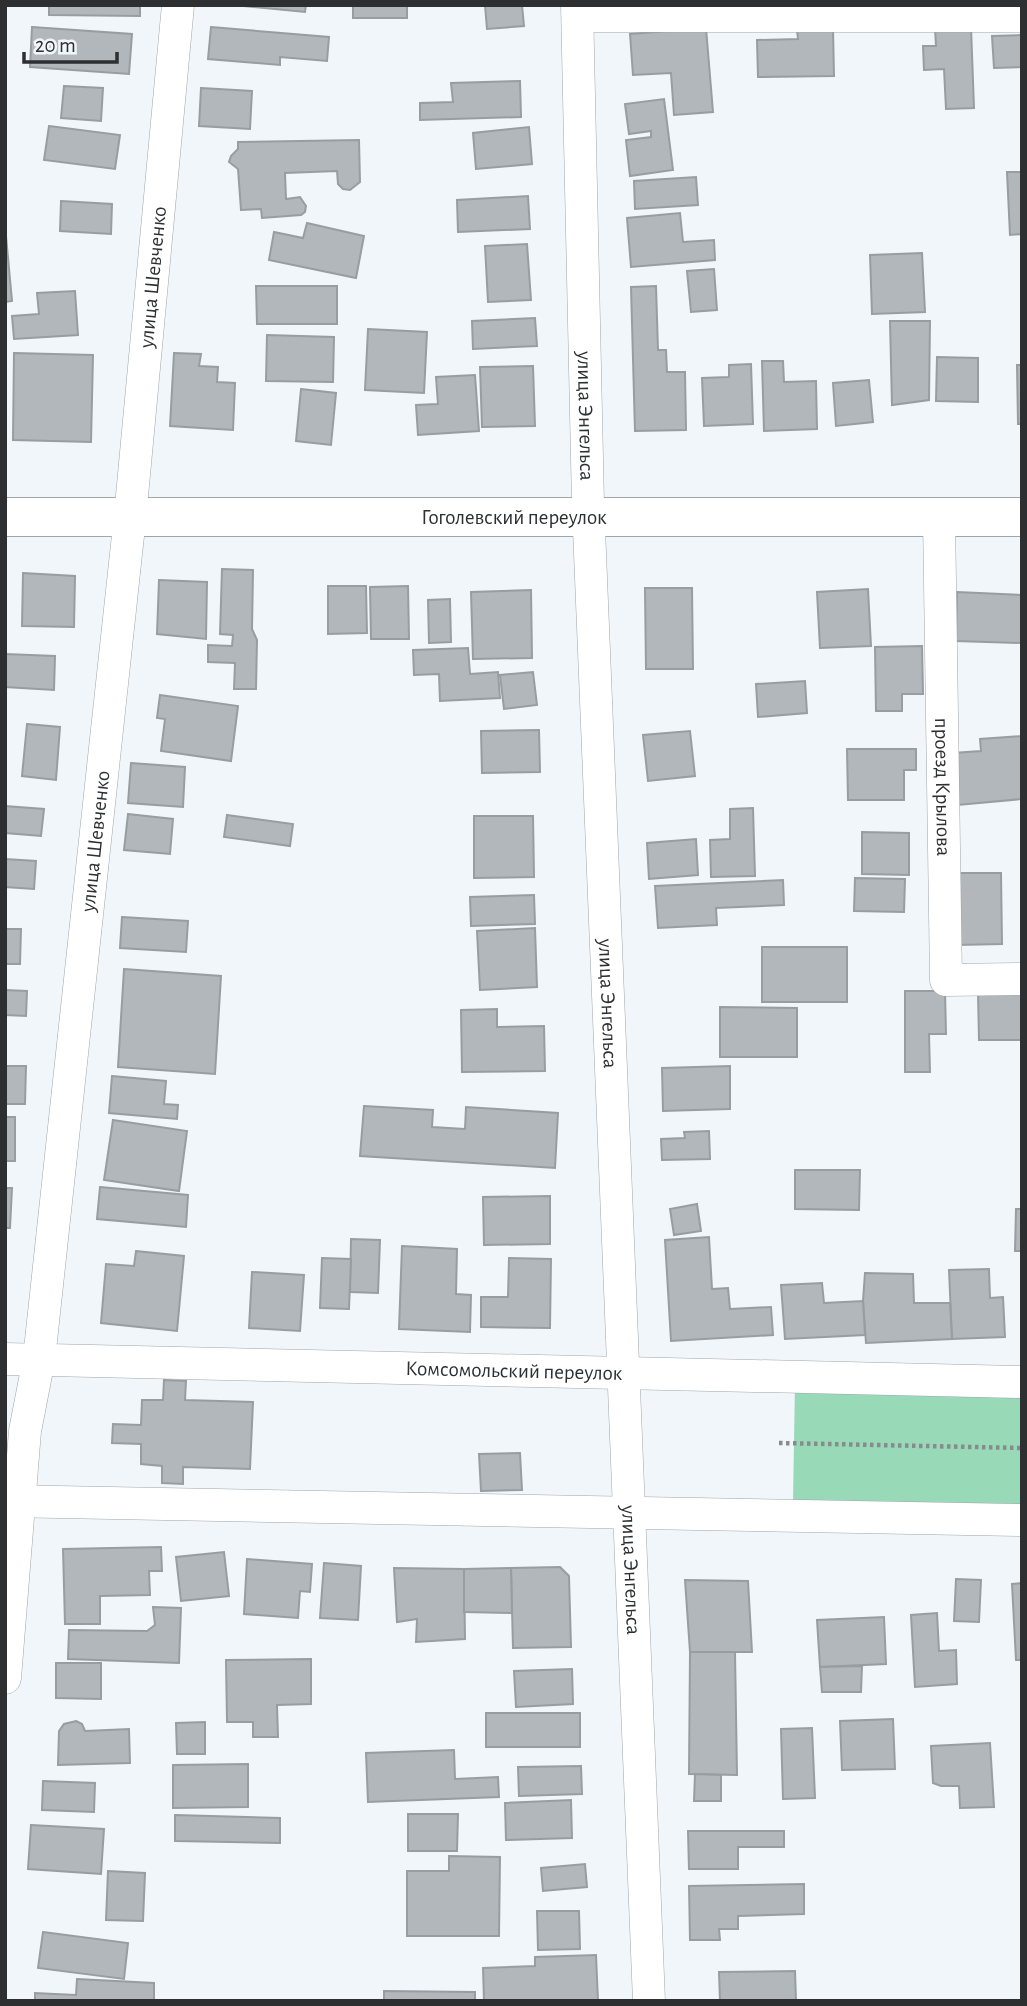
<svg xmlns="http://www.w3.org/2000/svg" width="1027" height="2006" font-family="'Alegreya Sans',sans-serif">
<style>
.green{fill:#98d9b7}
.building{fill:#b2b7bc;stroke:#989da1;stroke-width:2}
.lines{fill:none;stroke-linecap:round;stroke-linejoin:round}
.street-casing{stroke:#a1a6aa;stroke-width:33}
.secondary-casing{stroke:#a1a6aa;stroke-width:40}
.path{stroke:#878b8e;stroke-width:4.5;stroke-dasharray:3.5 3.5;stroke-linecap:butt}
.street{stroke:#fff;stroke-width:32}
.secondary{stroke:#fff;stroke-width:38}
.labels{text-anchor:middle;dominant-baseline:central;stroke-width:7;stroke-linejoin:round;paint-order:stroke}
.street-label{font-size:21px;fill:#2d2f31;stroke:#f0f6fa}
</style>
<rect width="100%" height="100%" fill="#f0f6fa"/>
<path class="green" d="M795 1384 1022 1390V1506L793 1500Z"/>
<g class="building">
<path d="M49 5H140V16L49 15Z"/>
<path d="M233 5H306L305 12Z"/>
<rect x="353" y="5" width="54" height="13"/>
<path d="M485 5H522L524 26 487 29Z"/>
<path d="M32 27 132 34 129 74 30 67Z"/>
<path d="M211 27 329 37 327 61 280 57V65L208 59Z"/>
<path d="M971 27 974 108 946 109 944 69 924 70 923 46H936L935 28Z"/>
<path d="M706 28 713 112 674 115 671 73 633 75 630 34Z"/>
<path d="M833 29 834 76 758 77 757 40 798 39 797 30Z"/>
<path d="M1022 35V67L994 68 992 36Z"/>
<path d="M520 81 521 117 420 120V103L453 102 451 83Z"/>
<path d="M64 86 103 88 101 121 61 118Z"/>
<path d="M201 88 252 91 250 129 199 126Z"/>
<path d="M664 99 673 170 630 176 626 140 651 137V131L629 134 625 104Z"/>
<path d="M49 126 120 135 115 169 44 160Z"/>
<path d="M529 127 532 164 476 169 473 133Z"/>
<path d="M359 140 360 182 350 190 343 189 338 184 337 171 285 173 286 199 300 197 306 206 305 212 301 215 262 218 261 209 241 210 238 169 229 162 231 156 238 149V142Z"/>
<path d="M1007 172H1022V234L1010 235Z"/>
<path d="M696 177 698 205 635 209 634 181Z"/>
<path d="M528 196 530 229 458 232 457 200Z"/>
<path d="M61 201 112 204 111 234 60 231Z"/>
<path d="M680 213 683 242 714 240 715 260 631 267 627 218Z"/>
<path d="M307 223 364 236 356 278 269 260 274 232 303 238Z"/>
<path d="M5 225 12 301 5 302Z"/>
<path d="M527 244 531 300 488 302 485 246Z"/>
<path d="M922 253 925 312 872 314 870 255Z"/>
<path d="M714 269 717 310 691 312 687 271Z"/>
<path d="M256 286H337V324H257Z"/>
<path d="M656 286 658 350H666L667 372H685L686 430 635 431 631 287Z"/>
<path d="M75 291 78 335 14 339 12 316 39 314 37 293Z"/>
<path d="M535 318 537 346 473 349 472 321Z"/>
<path d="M890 321H930L929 400 892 405Z"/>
<path d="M368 329 427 332 424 393 365 390Z"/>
<path d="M267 335 334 337 333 382 266 381Z"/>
<path d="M14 353 93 355 91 442 13 440Z"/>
<path d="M174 353 201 354 199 366 218 367 217 382 235 383 233 430 170 426Z"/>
<path d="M937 357 978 358V402L936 401Z"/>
<path d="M762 361H783L784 382 816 381 817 429 764 431Z"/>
<path d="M751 364 753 424 704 426 702 378 729 377V365Z"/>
<path d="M1017 365H1022V424H1018Z"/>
<path d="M533 366 535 426 482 427 480 367Z"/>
<path d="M475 375 479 431 418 435 416 405 438 404 436 377Z"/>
<path d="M869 380 873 422 836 426 833 383Z"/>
<path d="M301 389 336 393 331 445 296 441Z"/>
<path d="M222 569 253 570 252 629 257 640 256 689H234L235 663 208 662V645L232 646 233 635 220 634Z"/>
<path d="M23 573 75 576 74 627 22 626Z"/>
<path d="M159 580 207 582 206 639 157 634Z"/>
<path d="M328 586H366L367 633 328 634Z"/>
<path d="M408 586 409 639H371L370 587Z"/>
<path d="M645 588H692L693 669H646Z"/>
<path d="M868 589 871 646 820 648 817 592Z"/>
<path d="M531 590 532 658 473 659 471 592Z"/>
<path d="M957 592 1022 595V643L956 641Z"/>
<path d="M450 599 451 642 429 643 428 600Z"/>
<path d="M922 646 923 694H902V711H876L875 647Z"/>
<path d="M468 648 470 674 498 672 500 698 440 701 439 674 414 675 413 650Z"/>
<path d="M5 654 55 656 54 690 5 687Z"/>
<path d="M533 672 537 705 504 709 500 675Z"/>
<path d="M805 681 807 713 758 717 756 684Z"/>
<path d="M160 695 238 706 231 761 161 751 165 719 157 718Z"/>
<path d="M27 724 60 727 56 780 22 776Z"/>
<path d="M539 730 540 772 482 773 481 731Z"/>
<path d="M690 731 695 776 648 781 643 735Z"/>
<path d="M1022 736V799L958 805 953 753 981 751 980 739Z"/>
<path d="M847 749H916V770H904V800H848Z"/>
<path d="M131 763 185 767 183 807 128 803Z"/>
<path d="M5 806 44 809 41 836 5 833Z"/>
<path d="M753 808 755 876 711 877 710 840 730 839V809Z"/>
<path d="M128 814 173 819 170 854 124 850Z"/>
<path d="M227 815 293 824 290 846 224 837Z"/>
<path d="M474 816H533L534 877 474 878Z"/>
<path d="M862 832 909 833V875L862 874Z"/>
<path d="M696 839 698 875 649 879 647 843Z"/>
<path d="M5 859 36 861 34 889 5 887Z"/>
<path d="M956 873H1001L1002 944 956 945Z"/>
<path d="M855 878 905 879 904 912 854 911Z"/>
<path d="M783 880 784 905 716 908 717 925 658 928 655 886Z"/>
<path d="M534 895 535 924 471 926 470 897Z"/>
<path d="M122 917 188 921 186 952 120 948Z"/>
<path d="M535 928 537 987 480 990 477 931Z"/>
<path d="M5 929H21L20 964H5Z"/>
<rect x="762" y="947" width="85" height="55"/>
<path d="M124 969 221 976 215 1074 118 1067Z"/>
<path d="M5 990 27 991 26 1016 5 1015Z"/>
<path d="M905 991H945L946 1034H929L930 1072H905Z"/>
<path d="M1022 992V1040H979L978 993Z"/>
<path d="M720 1007 797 1008V1057H720Z"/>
<path d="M497 1009V1027L544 1026 545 1071 462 1072 461 1010Z"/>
<path d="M5 1066H26L25 1104H5Z"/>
<path d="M730 1066V1109L663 1111 662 1068Z"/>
<path d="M112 1076 166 1081 164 1104 178 1105 177 1119 109 1113Z"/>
<path d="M364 1106 433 1110 432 1127 465 1129 466 1107 558 1113 555 1168 360 1156Z"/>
<rect x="5" y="1117" width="10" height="44"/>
<path d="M113 1120 187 1131 179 1191 104 1180Z"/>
<path d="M709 1131 710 1159 662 1160 661 1139 685 1138 684 1132Z"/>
<path d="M795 1170H860L859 1210 795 1209Z"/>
<path d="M100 1187 188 1195 186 1227 97 1219Z"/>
<path d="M5 1188H12L10 1228H5Z"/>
<path d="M550 1196V1244L484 1245 483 1197Z"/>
<path d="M697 1204 701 1231 674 1235 670 1209Z"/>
<path d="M1016 1209H1022V1251H1015Z"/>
<path d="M709 1237 712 1289 728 1288 730 1309 771 1307 773 1335 671 1341 665 1240Z"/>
<path d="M351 1239 380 1240 378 1293 350 1292Z"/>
<path d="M402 1246 457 1249 456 1294 471 1295 470 1332 399 1329Z"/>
<path d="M136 1251 184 1256 177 1331 101 1323 106 1264 134 1266Z"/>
<path d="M322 1258 351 1259 349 1309 320 1308Z"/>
<path d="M509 1258 551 1259 550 1328 481 1327V1297H508Z"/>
<path d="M989 1269 990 1298 1003 1297 1005 1337 952 1339 949 1270Z"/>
<path d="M252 1272 304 1275 300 1331 249 1328Z"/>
<path d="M865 1273 913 1274 914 1303H950L952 1339 866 1343 863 1301Z"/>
<path d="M822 1283 824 1303 863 1301 865 1335 785 1339 781 1285Z"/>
<path d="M164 1380 186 1381 185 1400 253 1402 250 1469 183 1467V1484L162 1483V1466L141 1464V1444L112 1443 113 1424 141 1425 142 1400H163Z"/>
<path d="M520 1453 522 1490 481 1491 479 1454Z"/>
<path d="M161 1547 162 1571H149L150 1595 100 1596V1624H65L63 1549Z"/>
<path d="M224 1552 229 1596 181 1601 176 1557Z"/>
<path d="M247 1559 312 1564 310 1592 300 1591 298 1618 244 1614Z"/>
<path d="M324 1563 361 1566 358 1620 320 1618Z"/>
<path d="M560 1567 569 1576 571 1647 513 1648 511 1568Z"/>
<path d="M394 1568 464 1569 465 1639 416 1642 417 1619 397 1622Z"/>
<path d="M511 1568 512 1613 464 1612V1569Z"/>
<path d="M956 1579 981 1580 979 1622 954 1621Z"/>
<path d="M685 1580 748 1581 752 1652H690Z"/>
<path d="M1022 1583V1660H1016L1012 1584Z"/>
<path d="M153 1607 181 1608 179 1663 68 1659 69 1630 147 1631 155 1625Z"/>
<path d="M937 1613 939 1651 956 1650 957 1684 915 1687 911 1615Z"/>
<path d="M884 1617 886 1664 820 1667 817 1620Z"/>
<path d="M690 1652H735L737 1775 689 1774Z"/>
<path d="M311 1659V1704L277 1705 278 1737H253V1722H227L226 1660Z"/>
<path d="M56 1663H101V1699L56 1698Z"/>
<path d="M862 1666 861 1692H822L820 1667Z"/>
<path d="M572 1669 573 1704 516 1707 514 1671Z"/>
<rect x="486" y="1713" width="94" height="34"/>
<path d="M893 1719 895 1769 842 1770 840 1721Z"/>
<path d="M76 1721 82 1724 85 1731 129 1729 130 1763 58 1765 59 1731 64 1724Z"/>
<path d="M205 1722V1754H177L176 1723Z"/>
<path d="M812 1728 815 1798 783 1799 781 1729Z"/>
<path d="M990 1743 994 1807 960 1808 959 1786H941L933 1783 931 1746Z"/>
<path d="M454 1750 455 1779 498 1777 499 1797 368 1802 366 1753Z"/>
<path d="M248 1764V1807L173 1808V1765Z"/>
<path d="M581 1766 582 1794 519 1796 518 1767Z"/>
<path d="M695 1774 721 1775V1801H694Z"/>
<path d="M43 1781 95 1783 94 1812 42 1810Z"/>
<path d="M571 1800 572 1838 506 1840 505 1803Z"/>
<path d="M408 1814H458L457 1851H408Z"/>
<path d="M175 1815 280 1818V1843L175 1841Z"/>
<path d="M31 1825 104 1829 101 1874 28 1869Z"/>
<path d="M688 1831H784V1847H738V1869H689Z"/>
<path d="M449 1856 500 1857 499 1936H407V1871H449Z"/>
<path d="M585 1864 587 1887 543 1891 541 1868Z"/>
<path d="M108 1871 145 1873 143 1921 106 1920Z"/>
<path d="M804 1884V1914L738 1916V1929H719L720 1940H690L689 1886Z"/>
<path d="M537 1911H579L580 1949 538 1950Z"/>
<path d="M43 1932 128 1943 124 1979 38 1968Z"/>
<path d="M596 1955 598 2001H484L483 1968 535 1966V1957Z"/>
<path d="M795 1971 796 2001H720L719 1972Z"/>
<path d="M77 1979 154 1983V2001H35V1993L76 1995Z"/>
<path d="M384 1991 475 1992V2001H384Z"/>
</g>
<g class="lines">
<defs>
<g id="street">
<path id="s1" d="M577 5 588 504 649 2001"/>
<path d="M578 16H1022"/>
<path id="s2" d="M939 517 946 980 1022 979"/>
<path id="s3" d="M5 1359 1022 1382"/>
<path d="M5 1501 1022 1520"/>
<path id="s4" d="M5 1678 25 1431 39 1359 130 517 178 5"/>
</g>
<g id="secondary">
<path id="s5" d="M5 517H1022"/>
</g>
</defs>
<use href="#street" class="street-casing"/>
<use href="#secondary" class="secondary-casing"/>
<path class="path" d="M779 1443 1022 1448"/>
<use href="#street" class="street"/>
<use href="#secondary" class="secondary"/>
</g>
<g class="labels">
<g class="street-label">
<text stroke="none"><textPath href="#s4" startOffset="1409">улица Шевченко</textPath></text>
<text stroke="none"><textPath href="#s1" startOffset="411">улица Энгельса</textPath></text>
<text stroke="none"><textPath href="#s5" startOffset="509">Гоголевский переулок</textPath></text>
<text stroke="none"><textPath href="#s2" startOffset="270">проезд Крылова</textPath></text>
<text stroke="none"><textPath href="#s4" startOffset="842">улица Шевченко</textPath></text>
<text stroke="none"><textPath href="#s1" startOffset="999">улица Энгельса</textPath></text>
<text stroke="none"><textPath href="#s3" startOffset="509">Комсомольский переулок</textPath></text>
<text stroke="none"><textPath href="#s1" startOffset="1566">улица Энгельса</textPath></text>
</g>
</g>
<rect width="1027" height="2006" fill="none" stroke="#2d2f31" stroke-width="14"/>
<path d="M24 52v10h93v-10" fill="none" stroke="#2d2f31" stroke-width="3.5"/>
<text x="35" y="52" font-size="21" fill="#2d2f31" stroke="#f0f6fa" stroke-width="5" paint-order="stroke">20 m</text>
</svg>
